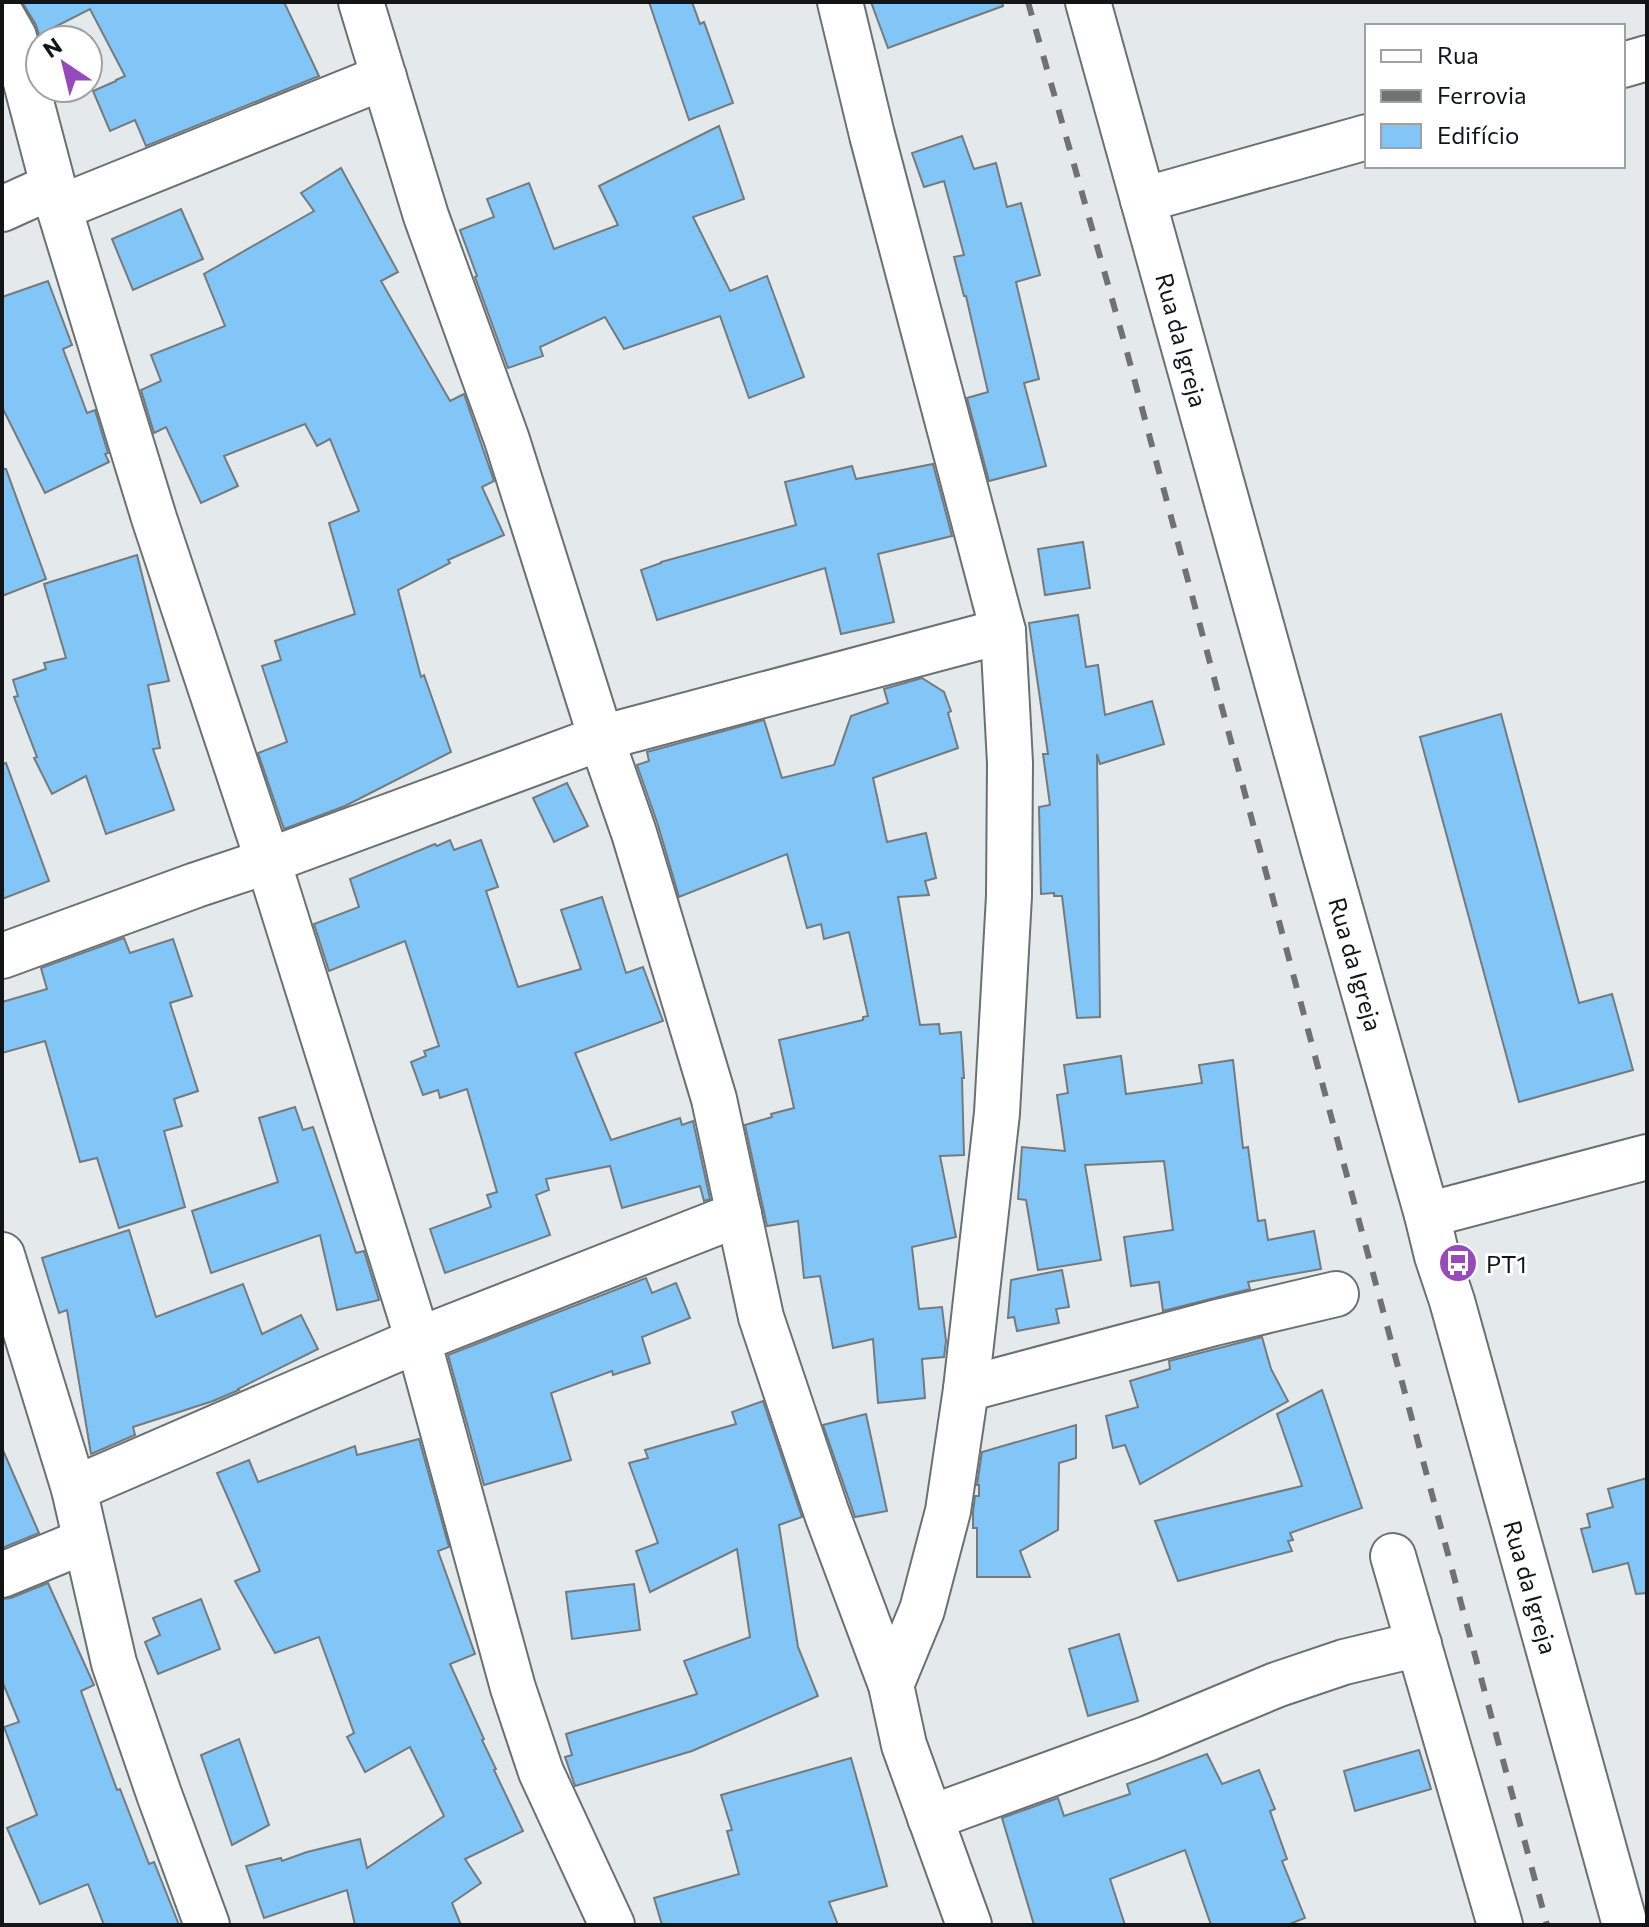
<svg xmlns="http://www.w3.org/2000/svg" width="1649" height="1927" font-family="Commissioner,sans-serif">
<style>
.building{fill:#82c6f8;stroke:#757a7d;stroke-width:2}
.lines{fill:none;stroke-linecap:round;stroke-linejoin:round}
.minor-casing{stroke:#6b7072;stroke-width:48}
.minor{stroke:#fff;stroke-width:44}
.rail{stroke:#6e7274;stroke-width:6;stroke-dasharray:14 14;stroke-linecap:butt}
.labels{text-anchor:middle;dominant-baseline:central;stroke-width:6;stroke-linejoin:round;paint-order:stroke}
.street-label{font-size:24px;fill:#121415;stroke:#fff}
.poi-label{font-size:24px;fill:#121415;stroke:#fff;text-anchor:start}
</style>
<rect width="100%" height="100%" fill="#e4eaec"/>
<g class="building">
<path d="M22 2H284L319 76 146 146 135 120 110 131 93 91 116 81V80L125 76 90 9 39 35 36 25Z"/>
<path d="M649 2H692L700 24 704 22 733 103 689 120Z"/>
<path d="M871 2H1002L1003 6 888 48Z"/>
<path d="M719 126 744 199 693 217 730 291 767 276 804 377 749 398 720 316 624 349 605 317 540 347 543 356 508 368 475 277 477 276 460 230 494 217 487 199 529 183 554 249 618 225 599 186Z"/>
<path d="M962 136 974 169 996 163 1007 207 1021 203 1040 275 1016 282 1039 379 1024 383 1046 466 989 481 967 398 988 392 966 296H964L954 257 964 255 944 181 924 187 912 153Z"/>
<path d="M341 168 398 272 381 281 450 401 464 394 494 481 482 487 504 535 448 560 450 563 398 590 421 677 424 675 451 752 345 806 284 829 258 753 287 742 262 666 281 660 275 641 355 614 329 523 359 511 330 439 317 446 305 424 224 456 238 486 201 503 166 427 154 433 141 390 161 381 151 355 225 326 204 274 314 211 301 193Z"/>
<path d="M181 209 203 259 133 290 112 239Z"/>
<path d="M48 281 72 345 63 349 87 413 95 410 108 453 105 454 109 462 45 493 2 407V297Z"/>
<path d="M933 464 952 536 878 554 894 622 841 634 825 568 657 620 641 570 661 563V562L796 525 785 482 852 466 856 479Z"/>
<path d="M2 469H6L46 579 2 596Z"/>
<path d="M1083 542 1090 588 1045 595 1038 549Z"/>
<path d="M137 555 169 681 148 685 160 748 153 749 174 810 106 834 86 776 52 794 34 758 37 757 14 697 18 696 13 680 46 669 44 663 66 658 44 584Z"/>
<path d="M1078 615 1086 667 1098 665 1105 715 1152 701 1164 744 1100 764 1097 754 1100 1017 1077 1018 1062 896H1054V893L1041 894 1039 807 1050 805 1043 754H1048L1029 623Z"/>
<path d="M922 678 944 692 951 711 948 713 958 748 873 778 887 842 926 833 936 878 925 881 929 895 898 897 920 1025 939 1024 940 1034 961 1032 964 1078H962L964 1155 940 1156 956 1237 912 1247 919 1309 942 1307 946 1341 944 1357 922 1359 925 1398 878 1403 873 1339 833 1348 820 1276 804 1278 798 1221 767 1226 745 1125 772 1117 771 1114 794 1108 779 1040 863 1020V1017L868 1016 849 932 824 939 821 924 807 928 787 854 679 897 658 825 637 765 649 761 647 752 764 720 782 778 834 765 851 716 888 703 884 689Z"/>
<path d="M1501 714 1579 1003 1612 994 1633 1070 1519 1102 1420 737Z"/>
<path d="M6 763 49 881 2 899V764Z"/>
<path d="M567 783 588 826 554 842 533 798Z"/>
<path d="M450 840 454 850 481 840 498 887 486 891 518 987 581 969 561 910 602 897 626 973 643 967 663 1021 575 1053 611 1140 680 1118 682 1125 693 1121 710 1199 704 1201 700 1186 622 1208 610 1166 546 1179 549 1190 536 1195 550 1235 445 1273 430 1229 491 1207 487 1195 497 1192 467 1089 440 1098 438 1090 423 1095 411 1062 426 1056 424 1051 439 1046 405 941 329 971 314 924 359 907 350 879 435 844 437 846Z"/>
<path d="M124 938 130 953 173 939 192 996 170 1003 198 1091 174 1099 182 1126 164 1131 185 1207 119 1228 97 1158 80 1162 45 1041 2 1053V1002L47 989 41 968Z"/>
<path d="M1121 1056 1126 1094 1202 1083 1199 1065 1233 1060 1243 1148 1248 1147 1258 1221 1265 1220 1268 1240 1314 1231 1321 1269 1248 1282 1250 1289 1163 1311 1159 1282 1131 1286 1124 1237 1173 1230 1164 1161 1085 1165 1101 1260 1038 1270 1026 1200 1018 1199 1022 1147 1065 1151 1057 1095 1068 1093 1064 1065Z"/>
<path d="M295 1107 303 1130 313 1127 356 1253 364 1251 379 1300 337 1310 320 1235 211 1273 192 1211 278 1182 259 1118Z"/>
<path d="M129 1230 156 1317 243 1284 262 1334 301 1315 318 1349 238 1389 239 1390 213 1401 133 1427 135 1435 91 1454 67 1310 59 1313 42 1258Z"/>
<path d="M1062 1270 1069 1307 1056 1309 1059 1323 1017 1331 1014 1317 1008 1318 1011 1280Z"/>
<path d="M646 1278 652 1293 676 1283 690 1318 642 1337 650 1363 613 1375 612 1371 551 1393 571 1460 484 1485 448 1355Z"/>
<path d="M1262 1337 1271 1369 1288 1401 1140 1484 1125 1445 1113 1448 1106 1416 1138 1407 1130 1381 1170 1369 1169 1361Z"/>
<path d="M1322 1390 1362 1508 1290 1533 1293 1540 1288 1541 1292 1551 1178 1581 1155 1521 1302 1486 1277 1414Z"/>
<path d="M763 1401 802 1517 779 1525 798 1647 818 1696 692 1751 575 1786 565 1757 572 1755 566 1734 697 1694 684 1661 750 1637 737 1549 650 1592 636 1551 658 1543 629 1463 648 1458 645 1450 736 1424 732 1412Z"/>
<path d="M866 1414 887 1511 855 1517 823 1425Z"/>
<path d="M1076 1425V1458L1059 1463 1058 1530 1020 1551 1030 1577H977V1528H973V1512L975 1496H979V1485H977L982 1452Z"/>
<path d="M419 1439 449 1547 438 1551 475 1654 450 1664 484 1739 482 1740 496 1769 494 1770 523 1831 465 1859 481 1883 452 1903 461 1925H355L347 1890 264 1918 246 1866 281 1858 282 1861 307 1852 360 1839 367 1868 444 1816 410 1747 365 1772 347 1737 354 1733 319 1637 275 1653 235 1581 260 1571 217 1473 249 1460 258 1482 355 1446 357 1455Z"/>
<path d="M2 1448 39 1533 2 1548Z"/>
<path d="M1647 1478V1593L1636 1594 1628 1563 1593 1572 1581 1529 1590 1527 1587 1514 1613 1507 1608 1489Z"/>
<path d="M48 1583 94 1685 81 1691 117 1790 120 1789 149 1864 154 1862 179 1925H104L88 1884 40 1904 7 1828 37 1815 4 1727 19 1722 2 1681V1599L11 1598Z"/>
<path d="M634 1584 640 1630 572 1639 566 1592Z"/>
<path d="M201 1599 220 1649 158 1674 145 1642 160 1635 153 1618Z"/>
<path d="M1119 1634 1138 1701 1088 1716 1069 1649Z"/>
<path d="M239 1739 269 1825 232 1845 201 1755Z"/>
<path d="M1419 1750 1431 1789 1355 1811 1344 1771Z"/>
<path d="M1207 1754 1222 1784 1259 1770 1275 1809 1270 1811 1287 1859 1282 1861 1305 1918 1287 1925H1211L1185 1850 1110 1879 1125 1925H1034L1002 1818 1058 1798 1064 1816 1130 1794 1127 1784Z"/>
<path d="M851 1758 887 1886 829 1902 838 1925H662L654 1898 739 1874 727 1831 732 1830 721 1795Z"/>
</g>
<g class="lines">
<defs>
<g id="minor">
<path d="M361 2 426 216 507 440 601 738 634 833 714 1099 761 1317 827 1514 891 1685 904 1745 969 1925"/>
<path d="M840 2 872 135 1003 631 1010 763 1009 896 997 1113 966 1389 948 1511 922 1610 891 1685"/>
<path d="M1088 2 1323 848 1427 1215 1437 1256 1452 1301 1625 1925"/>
<path d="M2 16 14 37 59 208 154 518 268 861 418 1340 513 1688 541 1772 612 1925"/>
<path d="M1623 65 1647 58"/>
<path d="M1143 200 1367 137"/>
<path d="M59 208 384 77"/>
<path d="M2 209 53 186"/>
<path d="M2 956 196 885 268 861 601 738 1003 631"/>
<path d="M1427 1215 1647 1157"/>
<path d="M2 1255 74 1489 114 1663 159 1794 207 1925"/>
<path d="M966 1389 1214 1323 1336 1294"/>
<path d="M74 1489 418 1340 739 1214"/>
<path d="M1393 1556 1500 1925"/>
<path d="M2 1575 85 1541"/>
<path d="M930 1818 1149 1738 1276 1685 1344 1662 1419 1644"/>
</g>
</defs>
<use href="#minor" class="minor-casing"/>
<use href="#minor" class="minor"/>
<path class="rail" d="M1028 2 1127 352 1547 1925"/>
</g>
<defs>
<symbol id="bus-disc" viewBox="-11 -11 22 22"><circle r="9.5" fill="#974abb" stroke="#fff"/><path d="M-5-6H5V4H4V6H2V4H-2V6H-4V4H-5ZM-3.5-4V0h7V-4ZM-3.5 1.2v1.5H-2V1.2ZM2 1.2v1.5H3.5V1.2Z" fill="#fff"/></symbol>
</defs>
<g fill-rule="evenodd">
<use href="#bus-disc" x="1436" y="1241" width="44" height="44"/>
</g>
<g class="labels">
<g class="street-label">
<text transform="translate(1182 340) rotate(75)">Rua da Igreja</text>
<text transform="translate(1356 964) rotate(74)">Rua da Igreja</text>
<text transform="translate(1531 1587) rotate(74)">Rua da Igreja</text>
</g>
<g class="poi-label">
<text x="1486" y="1263">PT1</text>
</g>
</g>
<rect width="1649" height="1927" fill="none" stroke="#121415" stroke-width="8"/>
<rect x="1365" y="24" width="260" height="144" fill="#ffffff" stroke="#a0a1a1" stroke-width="2"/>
<rect x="1381" y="50" width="40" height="12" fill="#ffffff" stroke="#a0a1a1" stroke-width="2"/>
<text x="1437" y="64" font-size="24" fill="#121415">Rua</text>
<rect x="1381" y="90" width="40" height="12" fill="#6e7274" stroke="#a0a1a1" stroke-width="2"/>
<text x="1437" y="104" font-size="24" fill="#121415">Ferrovia</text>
<rect x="1381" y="124" width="40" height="24" fill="#82c6f8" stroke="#a0a1a1" stroke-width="2"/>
<text x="1437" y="144" font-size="24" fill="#121415">Edifício</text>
<g transform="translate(64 64) rotate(325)"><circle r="38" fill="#ffffff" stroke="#a0a1a1" stroke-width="2"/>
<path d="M0-6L14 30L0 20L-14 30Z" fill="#974abb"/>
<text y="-12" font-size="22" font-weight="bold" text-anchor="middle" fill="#121415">N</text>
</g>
</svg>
